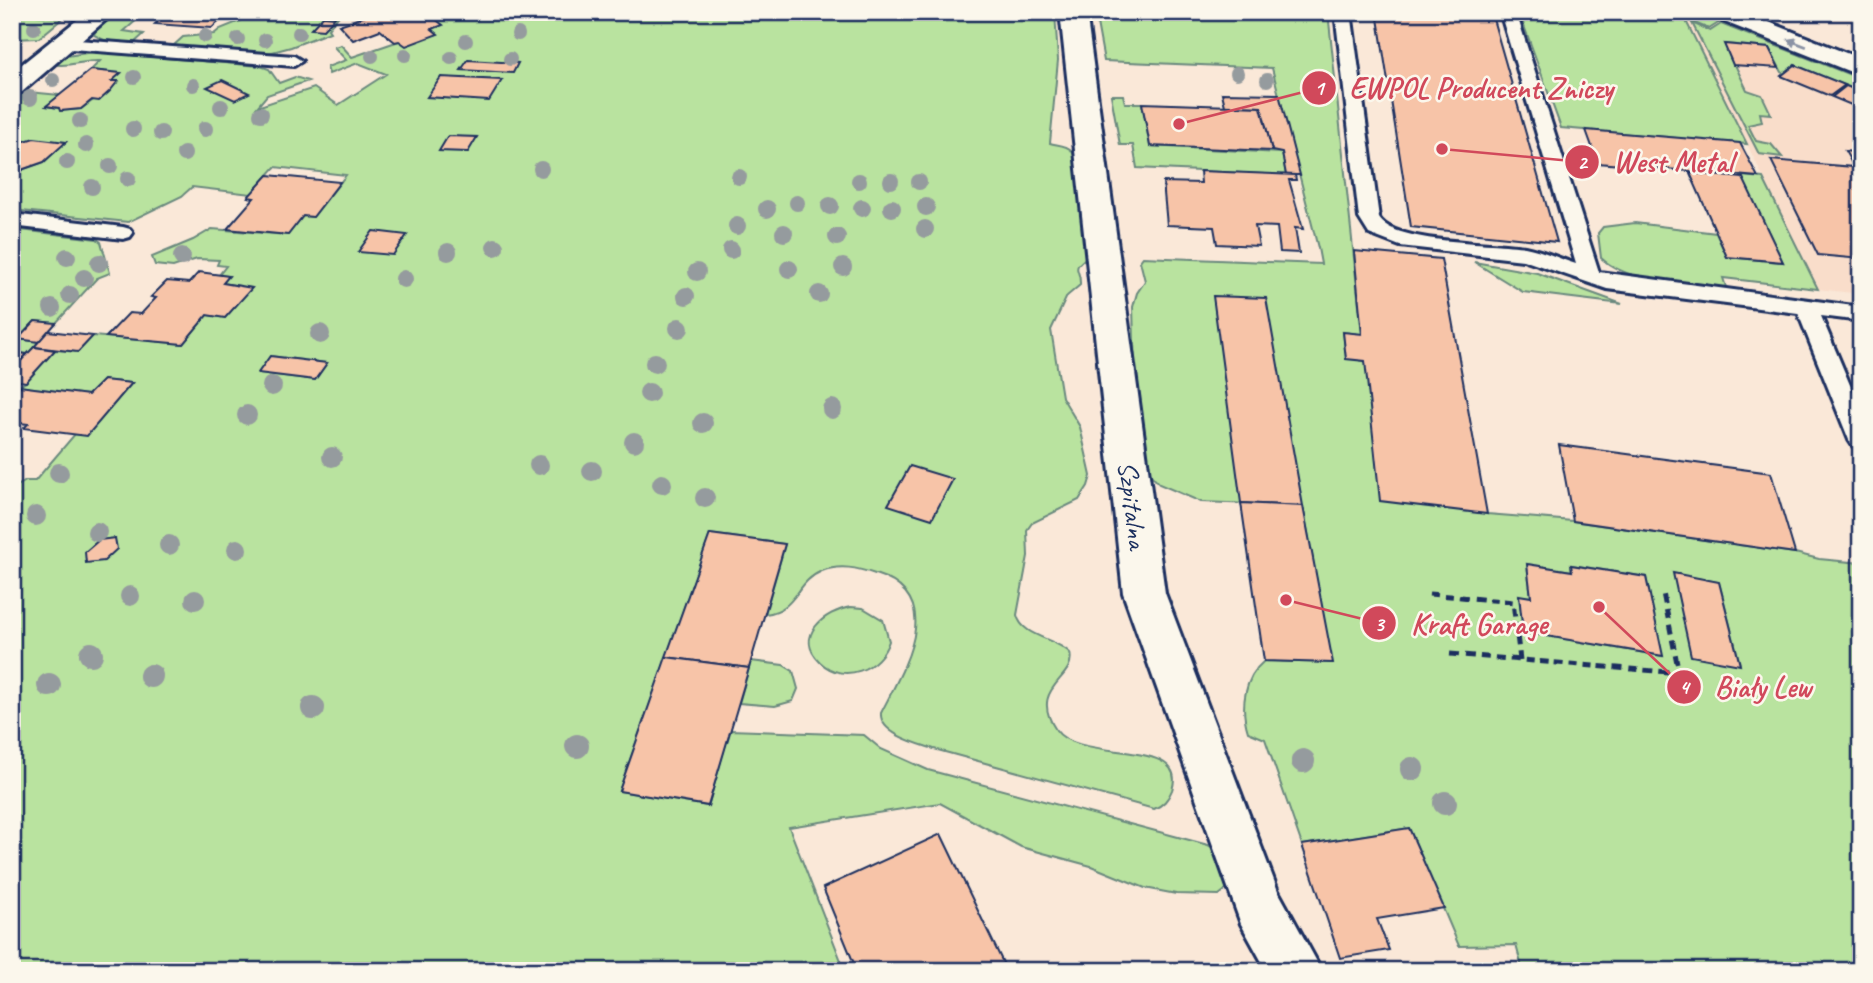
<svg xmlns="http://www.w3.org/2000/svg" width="1873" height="983" font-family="Caveat,sans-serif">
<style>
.built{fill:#f9ddca}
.green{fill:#b9e39f;stroke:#6a897e;stroke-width:2;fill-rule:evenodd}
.building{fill:#f7c4a8;stroke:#1b2f5e;stroke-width:2}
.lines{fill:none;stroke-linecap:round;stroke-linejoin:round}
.lane-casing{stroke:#1b2f5e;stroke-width:6}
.street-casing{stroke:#1b2f5e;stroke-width:6}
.path{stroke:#1b2f5e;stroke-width:5;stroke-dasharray:9 6;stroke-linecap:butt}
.lane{fill:#fbf7ec;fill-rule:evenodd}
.street{fill:#fbf7ec;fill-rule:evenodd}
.tree{fill:#959b9e}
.oneway{fill:#8b93a5}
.labels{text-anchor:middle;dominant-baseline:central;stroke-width:5;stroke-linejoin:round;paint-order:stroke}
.street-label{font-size:28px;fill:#1b2f5e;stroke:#fbf7ec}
.leader{fill:none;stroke:#d1495b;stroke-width:2.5}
.callout-dot{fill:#d1495b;stroke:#fbf7ec;stroke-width:2.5}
.mark-label{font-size:21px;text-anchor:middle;font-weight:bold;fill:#fff}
.callout-label{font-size:30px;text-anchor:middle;font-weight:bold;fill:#d1495b;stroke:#fbf7ec;stroke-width:5;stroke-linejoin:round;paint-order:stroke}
</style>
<rect width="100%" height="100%" fill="#fae8d8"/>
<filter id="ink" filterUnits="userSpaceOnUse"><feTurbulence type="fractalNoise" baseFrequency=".0143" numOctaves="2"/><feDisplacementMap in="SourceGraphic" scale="14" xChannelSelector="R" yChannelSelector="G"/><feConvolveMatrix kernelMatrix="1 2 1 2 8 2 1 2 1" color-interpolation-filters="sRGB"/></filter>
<g filter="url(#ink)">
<path class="built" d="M1685 18 1709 29 1720 22 1861 78V294L1818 289Z"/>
<g class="green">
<path d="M12 12H26L25 14 63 18 39 38 12 39Z"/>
<path d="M113 12H146L124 31 144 34 133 44 104 40 94 35 96 27Z"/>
<path d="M245 12H342L328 29 330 32 291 47 265 54 173 46 183 37 214 34 220 29 240 21Z"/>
<path d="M449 12H1055L1058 60 1050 143C1057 145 1067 145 1071 150 1082 164 1087 233 1090 254 1068 273 1081 264 1080 285L1067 296 1051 330 1062 397 1080 427 1091 476 1088 486 1079 500 1032 523 1027 530 1028 556 1017 615C1022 637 1056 638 1070 653 1077 680 1027 686 1056 730 1078 763 1190 737 1172 790 1168 800 1163 805 1154 809L934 749C919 744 879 734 881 713 903 669 949 597 875 574 858 568 840 564 822 571 795 582 798 610 765 614L785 544 710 534 619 791 708 806 730 730 864 735 881 749 928 770 1208 845 1214 848 1233 877 1228 888 1219 895 1176 894 1145 888 1091 866 1021 847 940 803 789 827 845 971H12V489L26 481H35L75 434 87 435 132 383 103 380 88 395 19 386 26 382 55 350 78 352 93 336 183 344 207 315 225 318 251 288 223 283 228 276 219 275 226 266 217 265 219 260 197 259 173 267 155 265 152 257 193 240 212 229 288 235 303 216 313 217 346 175 275 167 251 194 192 187 182 196 128 222 12 210V179L24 169 44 162 65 142 12 140V96L18 91 60 95 47 106 59 108 61 111 81 109 118 82 112 81 120 73 91 70 100 61C84 60 67 68 53 64L67 56 93 52 260 66 269 69 279 83 295 77 308 81 267 95 257 107 314 88 338 105 386 74 358 63 329 74 327 67 346 60 334 47 341 45 352 57 399 41 437 34 432 29 442 25 434 18ZM270 356 326 363H327L315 380 259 373Z"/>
<path d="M1095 12H1328L1362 334 1343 332 1346 358 1365 361 1487 514 1573 521 1795 553 1819 559 1861 563V971H1523L1516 945 1459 946 1409 828 1302 845 1265 739 1248 732C1240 707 1244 678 1264 661L1332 663 1303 506 1201 502 1159 484 1149 473 1136 406 1133 307 1137 293 1145 281 1140 261 1143 257 1321 264 1318 248 1272 68 1104 61ZM1527 564 1572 571V565L1646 577 1662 656 1523 632 1519 596 1531 597ZM1674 574 1719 582 1740 664Z"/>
<path d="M1519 12H1699L1720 22 1709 29 1685 19 1747 144 1561 128Z"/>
<path d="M1692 23 1710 31 1721 24 1861 79V92L1795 65 1783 74 1769 48 1725 44 1747 90 1762 95 1771 114 1760 113 1762 122 1748 125 1756 141 1771 144 1782 157 1759 154Z"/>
<path d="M1111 95H1123L1125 103H1142L1150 146 1282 153 1286 175 1137 168 1133 145H1120Z"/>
<path d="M1741 176 1763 178 1818 289 1723 278 1727 290C1690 285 1629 284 1601 258L1598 233 1603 227 1635 223 1716 233 1727 257 1783 262Z"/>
<path d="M12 229 97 239 101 242 110 273 97 278 56 323 35 321 18 339 39 342 27 354 12 352Z"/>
<path d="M1474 262 1537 273 1622 304 1523 292Z"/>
<path d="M851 607 863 608 883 620 889 641C880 669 844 685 820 662 793 636 825 611 851 607Z"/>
<path d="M751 661 783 665 793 671 798 689 793 701 775 706 739 703Z"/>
</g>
<g class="building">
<path d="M169 12H229L212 28 155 24Z"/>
<path d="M378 12H449L434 18 443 25 432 29 438 34 406 46 399 41 395 42 380 30 353 40 339 25Z"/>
<path d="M1377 12H1491L1557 242 1411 227Z"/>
<path d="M323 16 335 17 323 30 311 29Z"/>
<path d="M1724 44 1769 48 1779 68 1733 65Z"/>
<path d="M468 60 518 63 513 73 461 70Z"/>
<path d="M1795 65 1845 85 1830 96 1781 76Z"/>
<path d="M91 70 121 73 112 81H118L110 91 99 101 92 100 81 109 60 111 59 108 46 106Z"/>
<path d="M441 77 502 80 489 101 427 97Z"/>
<path d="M222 80 249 93 235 100 207 87Z"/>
<path d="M1846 86 1861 92V109L1832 97Z"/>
<path d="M1222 93 1279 94 1300 175H1286L1282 153 1272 151 1261 107 1225 106Z"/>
<path d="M1142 103 1261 107 1272 151 1150 146Z"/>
<path d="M1586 130 1740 143 1758 177 1598 163Z"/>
<path d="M448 136 477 137 468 152 439 151Z"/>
<path d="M34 138 66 142 44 162 24 169 12 179V140L25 141Z"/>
<path d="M1845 151 1861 153V259L1818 255 1771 160 1854 167Z"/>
<path d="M1200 171 1295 175 1296 180H1289L1303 229 1295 228 1299 253 1280 252 1277 227 1255 226 1259 246 1217 244 1214 227 1167 225 1163 182 1201 183Z"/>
<path d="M1690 173 1743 178 1783 262 1727 257Z"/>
<path d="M268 175 340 182 313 217 303 216 288 235 227 229 254 198 248 197Z"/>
<path d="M373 231 407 235 393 255 358 252Z"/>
<path d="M1354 251 1441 259 1487 514 1380 501 1365 361 1346 359 1343 332 1362 334Z"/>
<path d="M199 272 229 276 223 283 252 288 225 318 207 315 183 344 106 337 129 313 141 314 156 298 151 297 167 281 189 283Z"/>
<path d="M1213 296 1266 298 1303 506 1241 503Z"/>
<path d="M35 321 56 323 39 342 18 339Z"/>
<path d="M48 331 93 336 78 352 34 347Z"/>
<path d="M34 347 55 350 26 382 12 380V370Z"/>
<path d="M12 352 27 354 12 370Z"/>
<path d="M270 356 327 363 315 380 258 373Z"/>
<path d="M103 380 132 383 87 436 24 428 28 424 12 422V393L19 386 88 395Z"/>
<path d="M1559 445 1771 473 1795 553 1573 521Z"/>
<path d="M910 466 953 479 932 519 888 505Z"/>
<path d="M1241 503 1303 506 1333 663 1264 661Z"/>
<path d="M710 534 785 544 749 668 666 657Z"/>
<path d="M115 538 117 549 104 561 86 563 85 552 99 540Z"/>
<path d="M1527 564 1572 571 1571 565 1646 577 1663 656 1523 632 1519 595 1531 597Z"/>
<path d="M1673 573 1719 582 1740 665 1691 656Z"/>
<path d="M666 657 749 668 708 806 619 791Z"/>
<path d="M1409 828 1444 908 1377 919 1389 950 1340 958 1302 845Z"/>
<path d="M941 834 1007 971H857L823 888Z"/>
</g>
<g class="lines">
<defs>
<g id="lane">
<path d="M1335 12H1351L1379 218C1394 244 1493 242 1525 247 1542 250 1560 259 1576 264L1500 12H1516L1599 272 1861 307V321L1821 316 1861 411V449L1853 446 1849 440 1798 313 1607 289 1523 260 1400 246 1369 234 1359 218Z"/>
<path d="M64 39 294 56 302 61 294 66 58 48 56 44Z"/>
<path d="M12 214 123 227 130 229 133 233 130 237 123 239 12 226Z"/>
</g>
<g id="street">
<path d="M87 12H115L22 92 12 94V72Z"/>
<path d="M1060 12H1086L1165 593 1278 891 1322 971H1267L1241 924 1123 593Z"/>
<path d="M1709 12H1744L1861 59V76L1712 17Z"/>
</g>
</defs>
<use href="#lane" class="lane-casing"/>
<use href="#street" class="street-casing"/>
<g class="path">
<path d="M1429 594 1513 602 1520 660"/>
<path d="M1450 654 1679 673 1663 593"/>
</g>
<use href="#lane" class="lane"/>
<use href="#street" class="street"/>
</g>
<g class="tree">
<circle cx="34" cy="28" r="7"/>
<circle cx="299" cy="33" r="7"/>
<circle cx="518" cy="34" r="7"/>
<circle cx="205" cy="36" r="7"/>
<circle cx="238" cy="39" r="7"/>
<circle cx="265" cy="40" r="7"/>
<circle cx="466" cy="41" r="7"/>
<circle cx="405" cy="55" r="7"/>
<circle cx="372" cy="56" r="7"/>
<circle cx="451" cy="58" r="7"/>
<circle cx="510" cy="59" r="7"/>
<circle cx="1237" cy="73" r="7"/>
<circle cx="134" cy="77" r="7"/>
<circle cx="53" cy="80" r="7"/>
<circle cx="1267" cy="80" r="7"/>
<circle cx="193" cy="85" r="7"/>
<circle cx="30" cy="98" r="8"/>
<circle cx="221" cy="107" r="8"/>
<circle cx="261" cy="114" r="8"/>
<circle cx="80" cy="121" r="8"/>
<circle cx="133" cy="129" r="8"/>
<circle cx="205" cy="129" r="8"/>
<circle cx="161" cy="133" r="8"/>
<circle cx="86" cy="145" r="8"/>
<circle cx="184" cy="154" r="8"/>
<circle cx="67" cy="162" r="8"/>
<circle cx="110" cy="166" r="8"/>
<circle cx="541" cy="169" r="8"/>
<circle cx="739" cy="177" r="8"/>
<circle cx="128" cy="179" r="8"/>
<circle cx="859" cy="181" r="8"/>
<circle cx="891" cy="181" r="8"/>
<circle cx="919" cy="182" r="8"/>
<circle cx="92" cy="187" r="8"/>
<circle cx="797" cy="203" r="8"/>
<circle cx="830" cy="206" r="9"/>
<circle cx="926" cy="207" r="9"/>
<circle cx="862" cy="208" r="9"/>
<circle cx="892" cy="208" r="9"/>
<circle cx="767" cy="209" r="9"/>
<circle cx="737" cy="226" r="9"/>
<circle cx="925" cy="229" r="9"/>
<circle cx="784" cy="233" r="9"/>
<circle cx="837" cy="237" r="9"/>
<circle cx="495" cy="247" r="9"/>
<circle cx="731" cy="250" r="9"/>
<circle cx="448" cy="252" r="9"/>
<circle cx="67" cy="257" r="9"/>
<circle cx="182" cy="257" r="9"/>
<circle cx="99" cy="263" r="9"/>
<circle cx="843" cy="267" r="9"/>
<circle cx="789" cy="269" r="9"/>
<circle cx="697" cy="272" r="9"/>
<circle cx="84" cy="278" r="9"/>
<circle cx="404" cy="279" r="9"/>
<circle cx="819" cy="294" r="9"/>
<circle cx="70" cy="295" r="9"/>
<circle cx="686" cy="296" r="9"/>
<circle cx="52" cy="308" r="9"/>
<circle cx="679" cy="328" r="10"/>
<circle cx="320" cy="334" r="10"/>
<circle cx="655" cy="363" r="10"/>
<circle cx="272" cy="386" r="10"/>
<circle cx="649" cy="393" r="10"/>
<circle cx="832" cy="409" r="10"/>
<circle cx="247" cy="415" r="10"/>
<circle cx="703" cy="423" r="10"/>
<circle cx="634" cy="442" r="10"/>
<circle cx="332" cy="457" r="10"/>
<circle cx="539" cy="465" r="10"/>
<circle cx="592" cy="471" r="10"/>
<circle cx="59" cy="473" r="10"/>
<circle cx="662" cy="484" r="10"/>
<circle cx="705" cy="498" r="10"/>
<circle cx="36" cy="516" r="10"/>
<circle cx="97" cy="532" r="10"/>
<circle cx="169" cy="545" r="10"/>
<circle cx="237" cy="549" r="10"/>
<circle cx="130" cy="596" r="10"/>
<circle cx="195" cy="600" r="10"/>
<circle cx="91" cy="654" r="12"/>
<circle cx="151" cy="676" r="12"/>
<circle cx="49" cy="685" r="12"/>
<circle cx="313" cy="708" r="12"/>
<circle cx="577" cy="746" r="12"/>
<circle cx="1303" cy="761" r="12"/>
<circle cx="1412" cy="769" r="12"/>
<circle cx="1445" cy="803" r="12"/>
</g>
<defs><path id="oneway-solid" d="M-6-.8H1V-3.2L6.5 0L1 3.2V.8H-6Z" transform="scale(1.75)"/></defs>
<use class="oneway" href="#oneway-solid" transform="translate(1797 43) rotate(-159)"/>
</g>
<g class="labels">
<g class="street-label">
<text transform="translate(1133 505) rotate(83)">Szpitalna</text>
</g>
</g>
<path class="leader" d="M1179 124L1319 88M1442 149L1582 162M1286 600L1379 623M1599 607L1684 687"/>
<g class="callout-dot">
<circle cx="1179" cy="124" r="7"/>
<circle cx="1442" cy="149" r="7"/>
<circle cx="1286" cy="600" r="7"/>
<circle cx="1599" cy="607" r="7"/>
<circle cx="1319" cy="88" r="18"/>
<circle cx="1582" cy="162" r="18"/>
<circle cx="1379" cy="623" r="18"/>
<circle cx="1684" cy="687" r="18"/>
</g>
<g class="mark-label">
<text x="1319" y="95">1</text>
<text x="1582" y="169">2</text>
<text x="1379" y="631">3</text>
<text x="1684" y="694">4</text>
</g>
<g class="callout-label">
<text x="1481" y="98">EWPOL Producent Zniczy</text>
<text x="1673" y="172">West Metal</text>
<text x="1479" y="634">Kraft Garage</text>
<text x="1763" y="697">Biały Lew</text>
</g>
<rect width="1873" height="983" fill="none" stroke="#fbf7ec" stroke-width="42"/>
<rect x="21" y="21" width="1831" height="941" fill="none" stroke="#1b2f5e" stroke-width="2.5" filter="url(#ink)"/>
</svg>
